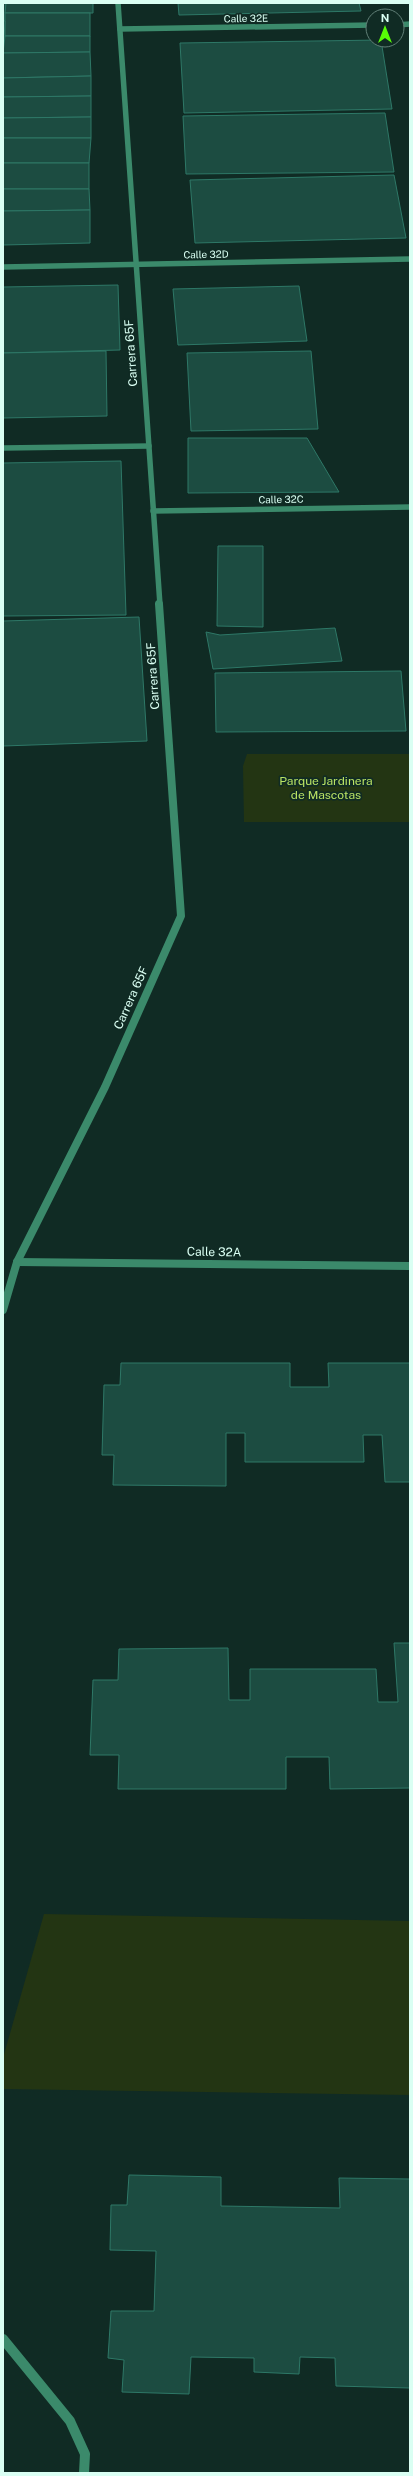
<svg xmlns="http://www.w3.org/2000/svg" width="413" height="2476" font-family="'Public Sans',sans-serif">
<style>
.green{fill:#233513}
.building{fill:#1c4c41;stroke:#2e7867}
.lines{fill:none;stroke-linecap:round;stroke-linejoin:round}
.lane{stroke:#3b8a6b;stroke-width:10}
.street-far1{stroke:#3b8a6b;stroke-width:5.5}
.street{stroke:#3b8a6b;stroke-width:8}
.labels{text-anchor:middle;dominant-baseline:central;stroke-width:3.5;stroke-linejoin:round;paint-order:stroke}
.far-street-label{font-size:10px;fill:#dafff3;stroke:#102b24}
.street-label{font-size:12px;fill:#dafff3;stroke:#102b24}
.park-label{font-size:12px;fill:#b9e263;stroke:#102b24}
</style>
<rect width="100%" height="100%" fill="#102b24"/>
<g class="green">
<path d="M247 754H410V822H244L243 766Z"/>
<path d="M44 1914 410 1921V2095L3 2089V2058Z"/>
</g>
<g class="building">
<path d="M3 3H6L5 21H3Z"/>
<path d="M6 3H93V13H5Z"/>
<path d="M178 3H359L361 11 179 15Z"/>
<rect x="5" y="13" width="85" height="23"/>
<path d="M3 21H5L3 59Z"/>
<path d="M5 36H90V52L3 53Z"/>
<path d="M381 40 392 109 184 113 180 43Z"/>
<path d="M90 52 91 76 3 78V53Z"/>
<path d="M91 76V96L3 97V78Z"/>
<path d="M91 96V117L3 118V97Z"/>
<path d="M385 113 394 172 186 174 183 116Z"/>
<path d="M91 117V138H3V118Z"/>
<path d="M3 138H91L89 163H3Z"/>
<rect x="3" y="163" width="86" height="26"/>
<path d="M394 175 406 238 195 243 190 180Z"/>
<path d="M3 189H89L90 210 3 211Z"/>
<path d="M90 210V243L3 245V211Z"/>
<path d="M118 285 120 350 3 353V287Z"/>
<path d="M299 286 307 341 178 345 173 289Z"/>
<path d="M106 351 107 416 3 418V353Z"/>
<path d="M311 351 318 429 191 431 187 353Z"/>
<path d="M188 438H307L339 492 188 493Z"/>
<path d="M121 461 126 615 3 616V463Z"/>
<path d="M218 546H263V627L217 626Z"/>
<path d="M139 617 147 741 3 746V621Z"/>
<path d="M335 628 342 661 213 669 206 632 220 635Z"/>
<path d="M401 671 406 731 216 732 215 673Z"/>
<path d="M121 1363H290V1387H329L328 1363H410V1482H385L382 1435H363L364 1462H245V1433H226V1486L113 1485 114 1455H102L104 1385H120Z"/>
<path d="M394 1643H410V1788L330 1789 329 1757H286V1789H118L119 1755H90L93 1680H118L119 1649 228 1648 229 1700H250V1669H376L378 1702H398Z"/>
<path d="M129 2175 221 2177V2206L340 2208 339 2178 410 2179V2388L336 2386 335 2358 300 2357 299 2374 254 2372V2358L191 2357 189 2394 122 2392 124 2360 108 2358 111 2311H154L156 2251 110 2250 111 2205H127Z"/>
</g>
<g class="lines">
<path class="lane" d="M3 2339 70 2421 85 2454 84 2473"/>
<g class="street-far1">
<path d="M118 3 160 605"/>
<path d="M397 25 410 24"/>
<path d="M120 29 373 25"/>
<path d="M3 267 410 259"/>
<path d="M3 448 149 446"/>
<path d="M153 511 410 507"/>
</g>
<g class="street">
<path d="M17 1262 410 1266"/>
<path d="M3 1310 17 1262 105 1087 181 916 159 604"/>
</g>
</g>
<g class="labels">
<g class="far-street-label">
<text transform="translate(246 18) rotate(-1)">Calle 32E</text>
<text transform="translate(206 254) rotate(-1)">Calle 32D</text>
<text transform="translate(281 499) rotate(-1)">Calle 32C</text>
</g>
<g class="street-label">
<text transform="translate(131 353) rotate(-94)">Carrera 65F</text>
<text transform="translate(153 676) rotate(-94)">Carrera 65F</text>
<text transform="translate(131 998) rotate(-66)">Carrera 65F</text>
<text transform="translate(214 1252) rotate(1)">Calle 32A</text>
</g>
<g class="park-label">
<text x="326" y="781">Parque Jardinera<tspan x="326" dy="14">de Mascotas</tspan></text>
</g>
</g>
<rect width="413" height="2476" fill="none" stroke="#dafff3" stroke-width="8"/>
<g transform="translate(385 28)"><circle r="19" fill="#102b24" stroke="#618077"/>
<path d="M0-3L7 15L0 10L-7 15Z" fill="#58ff06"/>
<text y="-6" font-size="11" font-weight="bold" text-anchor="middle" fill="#dafff3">N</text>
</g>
</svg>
